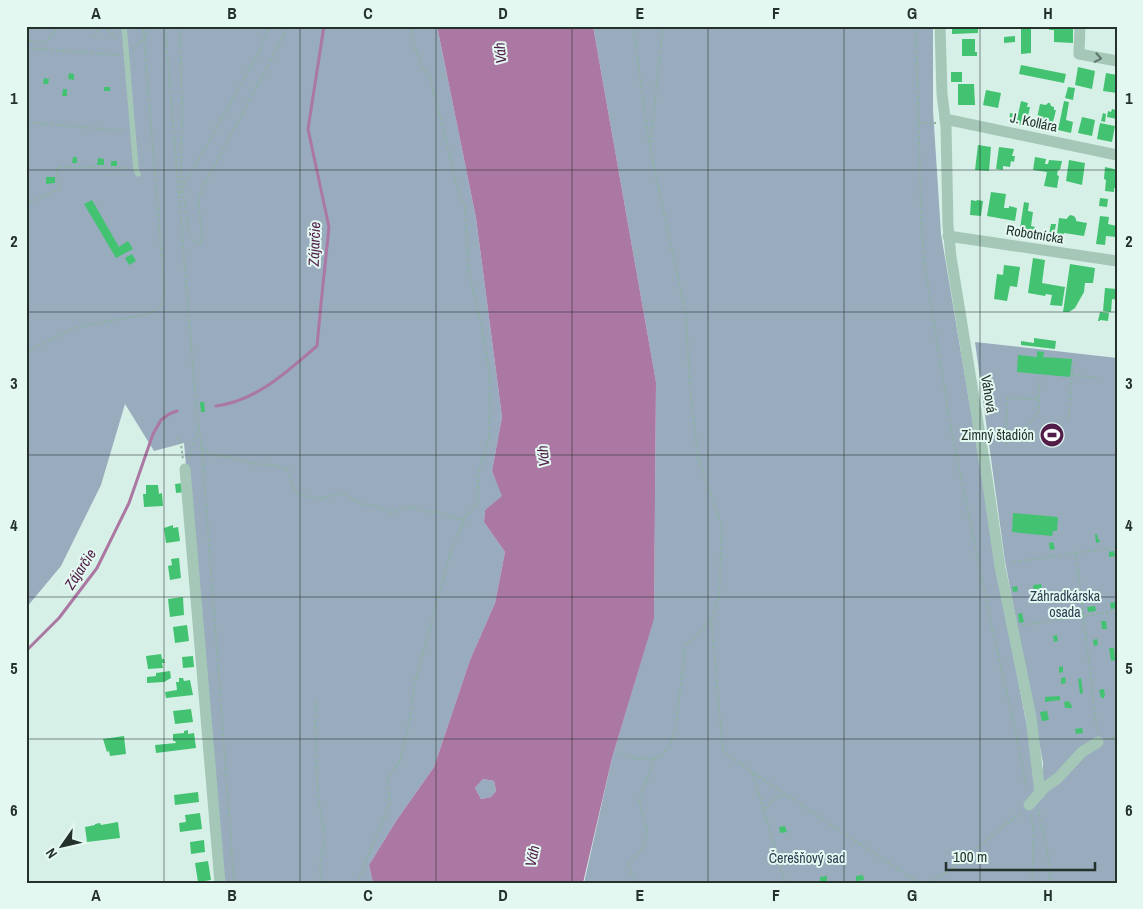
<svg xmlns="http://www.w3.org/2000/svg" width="1143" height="909" font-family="'Archivo Narrow',sans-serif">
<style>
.green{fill:#98acbe}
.water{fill:#ab77a3;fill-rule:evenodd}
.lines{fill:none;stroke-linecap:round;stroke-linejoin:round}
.stream{stroke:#ab77a3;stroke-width:3}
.building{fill:#43c272}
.path{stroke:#8eb2a2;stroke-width:2;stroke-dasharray:2.5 2.5;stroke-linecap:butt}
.lane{stroke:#a4c7b8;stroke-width:5.5}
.street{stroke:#a4c7b8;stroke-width:11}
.oneway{stroke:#5e756a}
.grid{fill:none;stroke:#25322b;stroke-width:1;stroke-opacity:0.55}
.labels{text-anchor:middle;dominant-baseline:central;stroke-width:4;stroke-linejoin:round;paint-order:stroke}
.street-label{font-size:14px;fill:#25322b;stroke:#e3f8f1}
.poi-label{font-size:14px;fill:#25322b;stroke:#e3f8f1;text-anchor:end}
.park-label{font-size:14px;fill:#2a3d50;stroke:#e3f8f1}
.water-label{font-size:15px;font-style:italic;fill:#521d48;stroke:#e3f8f1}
.neatline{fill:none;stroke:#25322b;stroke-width:2}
.grid-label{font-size:16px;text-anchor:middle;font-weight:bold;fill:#25322b}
</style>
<rect width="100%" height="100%" fill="#d7f0e7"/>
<g class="green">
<path d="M26 26H437L476 218 502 417 492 471 503 496 485 510 484 522 505 552 495 603 470 660 434 767 396 821 369 865 373 883H223L184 443 154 451 125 404 101 485 61 566 26 608Z"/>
<path d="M593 26H933V110L941 234 987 507 995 562 1031 747 1043 771V763L1005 561 975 342 1117 358V883H584L612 758 654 618 656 382Z"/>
<path d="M483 779 494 781 496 791 491 797 481 799 475 788Z"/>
</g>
<path class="water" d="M437 26H593L656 382 654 619 612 758 583 883H373L369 865 396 821 434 767 470 660 495 603 505 552 484 522 485 510 502 496 492 471 502 417 476 218ZM483 779 494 781 496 791 491 797 481 799 475 788Z"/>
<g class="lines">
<g class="stream">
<path d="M216 406C258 400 286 372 317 346L321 304 329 227 308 129 324 26"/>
<path d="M26 651 59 618 97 568 129 503 153 434 161 420 169 414 177 411"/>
</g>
</g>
<g class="building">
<path d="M1021 26H1031V53L1021 54Z"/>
<path d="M1055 26H1073V43L1054 42V30H1049L1050 27Z"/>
<path d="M978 27V33L952 34V28Z"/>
<path d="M1015 36V42L1004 43V37Z"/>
<path d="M962 39H975V52H977V56H962Z"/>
<path d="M1021 65 1066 74 1064 83 1019 74Z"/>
<path d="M1078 67 1095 71 1092 89 1075 85Z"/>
<rect x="951" y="72" width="11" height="10"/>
<path d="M69 73 74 74V80L68 79Z"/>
<path d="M1106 73 1117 75V93L1103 91Z"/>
<path d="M44 78 49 79 48 84H43Z"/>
<path d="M958 84H974L975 105H958Z"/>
<rect x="104" y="87" width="6" height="4"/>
<path d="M1068 87 1075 88 1073 100 1065 98Z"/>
<path d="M63 89H67V96H62Z"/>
<path d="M986 90 1001 93 998 108 983 105Z"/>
<path d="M1021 101 1028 103 1027 107H1030L1026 126 1016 124Z"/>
<path d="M1064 101 1069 102 1066 120 1073 122 1071 133 1058 130Z"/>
<path d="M1048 103H1050L1051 106 1054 107V110H1056L1053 122H1051L1050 126 1036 123 1040 104 1046 105Z"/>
<path d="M1112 109 1117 110V119L1107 117 1108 111 1111 112Z"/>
<path d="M1010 113 1015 114 1014 124 1009 123Z"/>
<path d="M1103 113 1106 114 1105 122 1101 121Z"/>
<path d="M1082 117 1095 120 1092 136 1078 133Z"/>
<path d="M1100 123 1115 126 1112 142 1097 139Z"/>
<path d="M978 145 991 147 989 171 975 170Z"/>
<path d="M999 147 1014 149 1012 156H1015L1014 162 1011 161 1010 167 1003 166V170L996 169Z"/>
<path d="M73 157H77V163H72Z"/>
<path d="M1035 157 1046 159 1045 164H1048L1049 160 1062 161 1060 170H1058L1057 175 1059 176 1057 188 1044 186 1047 172 1033 170Z"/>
<path d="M98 158 104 159V165H97Z"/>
<path d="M1069 160 1085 163 1082 185 1066 181Z"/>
<rect x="111" y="161" width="6" height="5"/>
<path d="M1105 167 1114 169 1117 172V188H1114V192L1105 191 1106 180 1104 179Z"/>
<path d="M46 177H55V183L46 184Z"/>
<path d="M991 192 1006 194 1004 208H1009V206L1017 208 1015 221 987 216Z"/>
<path d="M1100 198 1108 199 1107 207 1099 206Z"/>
<path d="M92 200 119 247 128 241 133 249 116 258 84 204Z"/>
<path d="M971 200 976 201 977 200 983 201 981 216 970 215Z"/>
<path d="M1024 202 1029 203 1028 211 1033 212 1031 226 1035 227 1034 238 1019 235Z"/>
<path d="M1070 215 1074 216 1076 219V221L1087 223 1084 236 1064 233 1063 235 1057 234 1059 218 1067 219V218Z"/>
<path d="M1100 216 1109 217 1108 224 1117 226V237L1106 236 1105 245 1096 244Z"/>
<path d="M1051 224H1056L1053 240 1048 239Z"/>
<path d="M132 254 136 261 129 265 125 258Z"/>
<path d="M1033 258 1045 260 1042 283 1065 287 1062 306 1050 305 1052 295 1046 294 1045 296 1028 293Z"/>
<path d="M1070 264 1095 268 1093 283H1085L1084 292 1075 308 1069 312H1063Z"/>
<path d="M1004 265 1020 267 1017 287 1010 286 1007 301 994 299 997 274 1003 275Z"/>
<path d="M1105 288 1117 289V300L1112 299 1111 312 1103 311Z"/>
<path d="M1100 312 1109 313 1108 321 1100 320V321H1098Z"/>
<path d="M1034 338 1056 341 1055 349 1021 345V341L1034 343Z"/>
<path d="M1037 351 1044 352 1043 357 1072 359 1070 377 1017 372 1018 355 1037 357Z"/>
<path d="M200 402H204L205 412H201Z"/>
<path d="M184 483 185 492 176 493 175 484Z"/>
<path d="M146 485H158L159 494 162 493 163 506 144 507 143 494H146Z"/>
<path d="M1013 513 1058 517 1057 531H1053L1052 536 1012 532Z"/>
<path d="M173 525V528L178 527 180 541 166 543 164 528Z"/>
<path d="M1095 534H1097L1098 539H1099L1100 542 1096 543Z"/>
<path d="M1053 542 1055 549 1050 550 1049 543Z"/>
<path d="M1114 551 1115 556 1109 557V552Z"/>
<path d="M179 558 181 578 170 580 168 566 172 565 171 559Z"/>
<path d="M1041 584 1042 589 1034 591 1033 585Z"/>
<path d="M1017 586 1018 591 1013 592 1012 587Z"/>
<path d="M1055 594 1056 600 1050 601V595Z"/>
<path d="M183 597 184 615 170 617 168 599Z"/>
<path d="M1115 602 1116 608 1111 609 1110 603Z"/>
<path d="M1095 606 1096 611 1088 612 1087 607Z"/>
<path d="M1022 613 1024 622 1019 623 1018 614Z"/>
<path d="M1101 621H1106L1107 629H1102Z"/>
<path d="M187 625 189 641 175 643 173 627Z"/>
<path d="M1057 635 1058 641 1054 642 1053 636Z"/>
<path d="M1097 639 1098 645 1094 646 1093 640Z"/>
<path d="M1109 648H1114L1115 660 1111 661Z"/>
<path d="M161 654 162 659H164L165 663H162L163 668 148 669 146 656Z"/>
<path d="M193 656 194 667 183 668 182 657Z"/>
<path d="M1063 666V672L1059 673V667Z"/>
<path d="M170 671 171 678 164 682 147 683V677L156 676V673Z"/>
<path d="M1065 677 1066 683 1061 684V678Z"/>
<path d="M179 678H183L184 681 190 680 193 695 166 698 165 692 177 690 176 682H179Z"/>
<path d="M1081 678 1083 693 1080 694 1078 679Z"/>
<path d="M1104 689 1105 696H1104V698H1101L1099 690Z"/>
<path d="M1060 696V700L1045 702V697Z"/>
<path d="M1069 701 1070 704 1071 703 1072 708H1065L1064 702Z"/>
<path d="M191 709 193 722 175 724 173 711Z"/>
<path d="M1047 711 1049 720 1042 721 1040 712Z"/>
<path d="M1082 728 1083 733 1076 734 1075 729Z"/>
<path d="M188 730V734L194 733 196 748 156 753 155 745 176 743 175 741H173V734L184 733V731Z"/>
<path d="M124 736 126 754 110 756 109 751 107 752 103 739Z"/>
<path d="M198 792 199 802 175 805 174 795Z"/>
<path d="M200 813 202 829 180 832 179 823 186 822 185 815Z"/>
<path d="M118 822 120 838 87 842 85 827 95 825V824L100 823 101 825Z"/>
<path d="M785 826 787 832 780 833 779 827Z"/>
<path d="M204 840 205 852 191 854 190 842Z"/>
<path d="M208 861 211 880 198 882 195 863Z"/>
<path d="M863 875 864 880 856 881V876Z"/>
<path d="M827 876V881L820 882V877Z"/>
</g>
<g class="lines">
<g class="path">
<path d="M104 26 117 39"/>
<path d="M165 26 197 417 202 448 234 883"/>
<path d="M180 26 182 109 181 161 182 188 190 237 196 243H201L202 235 198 200 202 189 283 37 287 26"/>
<path d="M633 26 649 143"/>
<path d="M663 26 650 148 686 315 690 386 698 458 722 527 719 598 711 620 723 751 753 773 919 883"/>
<path d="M916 26 921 213 924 261 951 429 993 633 1014 723 1027 791"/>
<path d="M180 27 211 28V26"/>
<path d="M93 36 102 26"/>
<path d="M26 37 32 42H46L60 26"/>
<path d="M26 48 119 55"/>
<path d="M133 49 144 38 149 26"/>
<path d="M26 122 126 131"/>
<path d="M919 123H936"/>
<path d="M179 194 259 52 269 26"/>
<path d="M26 204 59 189 57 167 129 168"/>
<path d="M26 353 41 344 77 327 149 314C164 306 163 301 164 285L143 26"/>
<path d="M1072 375 1098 378"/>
<path d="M1069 420 1071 380 1074 361"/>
<path d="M177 437 181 444 183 460"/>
<path d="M1024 438 1027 426 1038 414 1040 378"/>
<path d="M1006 445 1007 398 1039 399"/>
<path d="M202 448 215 456H229L242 461 257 464 275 465 287 469 294 491 301 495 320 499 333 495 345 494 362 504 376 506 393 513 403 508 414 507 427 512H438L448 516 464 520"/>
<path d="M188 459 198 431"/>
<path d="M1076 553 1097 732"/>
<path d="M1014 562 1117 547"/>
<path d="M1022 625 1117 611"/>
<path d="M316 700 315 724 318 796 325 839 320 864 321 883"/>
<path d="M1112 738 1117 732"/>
<path d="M1107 739 1112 738 1117 739"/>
<path d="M618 752 636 759 655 758 661 756 670 745 676 727 685 647 710 621"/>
<path d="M753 773 785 883"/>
<path d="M765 809 773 799 784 794"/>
<path d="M1038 809C1044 835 1050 856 1050 883"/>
<path d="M1031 815 1034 831 1032 883"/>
<path d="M357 883 390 803 388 778 400 761 410 718 415 682 451 551 466 516 478 503V474L489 438 490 376 481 323 469 274 465 206 457 187 430 76 422 68 411 35 413 26"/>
<path d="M636 883 628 864 643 849 647 831 639 800 655 758"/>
<path d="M927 883 947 872 1021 812"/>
</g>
<path class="lane" d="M124 26 136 169 138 174"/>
<g class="street">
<path d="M940 26 942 94 946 126 948 226 951 257 987 478 1000 567 1031 717 1040 793"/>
<path d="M1080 26 1079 54 1117 61"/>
<path d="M945 119 1117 155"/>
<path d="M948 236 1117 261"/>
<path d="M185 469 220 883"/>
<path d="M1029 805 1044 788 1058 778 1082 752 1098 742"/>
</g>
</g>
<defs><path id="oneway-chevron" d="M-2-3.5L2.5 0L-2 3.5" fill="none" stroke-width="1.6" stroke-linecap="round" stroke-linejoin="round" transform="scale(1.25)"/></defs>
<use class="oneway" href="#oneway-chevron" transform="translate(1098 58) rotate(10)"/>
<path class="grid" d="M164 26V883M300 26V883M436 26V883M572 26V883M708 26V883M844 26V883M980 26V883M26 170H1117M26 312H1117M26 455H1117M26 597H1117M26 739H1117"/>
<defs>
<symbol id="stadium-disc" viewBox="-11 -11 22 22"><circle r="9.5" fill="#521d48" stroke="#e3f8f1"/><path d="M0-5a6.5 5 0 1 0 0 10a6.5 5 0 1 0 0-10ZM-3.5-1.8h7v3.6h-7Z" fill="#fff"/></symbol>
</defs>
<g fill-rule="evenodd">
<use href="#stadium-disc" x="1038" y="421" width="28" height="28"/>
</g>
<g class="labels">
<g class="street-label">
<text transform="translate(1034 122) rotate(12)">J. Kollára</text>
<text transform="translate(1035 234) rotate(9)">Robotnícka</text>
<text transform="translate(989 394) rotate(81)">Váhová</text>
</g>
<g class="poi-label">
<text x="1034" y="435">Zimný štadión</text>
</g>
<g class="park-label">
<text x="1065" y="596">Záhradkárska<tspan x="1065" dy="16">osada</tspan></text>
<text x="807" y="858">Čerešňový sad</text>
</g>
<g class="water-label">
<text transform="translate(500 53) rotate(-96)">Váh</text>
<text transform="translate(314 244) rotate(-88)">Zájarčie</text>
<text transform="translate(543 456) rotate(-96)">Váh</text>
<text transform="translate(80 569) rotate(-57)">Zájarčie</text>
<text transform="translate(532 856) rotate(-79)">Váh</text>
</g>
</g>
<rect width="1143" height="909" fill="none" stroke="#e3f8f1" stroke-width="55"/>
<g transform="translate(62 846) rotate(236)" stroke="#e3f8f1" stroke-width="4" paint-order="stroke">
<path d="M0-4L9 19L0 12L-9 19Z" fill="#25322b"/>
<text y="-8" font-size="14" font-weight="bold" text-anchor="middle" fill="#25322b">N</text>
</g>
<path d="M946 862v8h149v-8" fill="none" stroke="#25322b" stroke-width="2.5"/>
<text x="953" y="862" font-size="15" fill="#25322b" stroke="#e3f8f1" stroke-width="4" paint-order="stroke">100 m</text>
<rect x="28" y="28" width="1088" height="854" class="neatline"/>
<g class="grid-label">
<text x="96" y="19">A</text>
<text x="232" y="19">B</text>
<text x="368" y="19">C</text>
<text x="503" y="19">D</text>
<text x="640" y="19">E</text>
<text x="776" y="19">F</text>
<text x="912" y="19">G</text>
<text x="1048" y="19">H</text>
<text x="14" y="104">1</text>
<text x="1129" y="104">1</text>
<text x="14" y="247">2</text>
<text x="1129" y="247">2</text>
<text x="14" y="389">3</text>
<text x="1129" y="389">3</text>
<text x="14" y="531">4</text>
<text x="1129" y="531">4</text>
<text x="14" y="674">5</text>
<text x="1129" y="674">5</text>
<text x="14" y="816">6</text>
<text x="1129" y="816">6</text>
<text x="96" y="901">A</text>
<text x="232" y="901">B</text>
<text x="368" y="901">C</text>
<text x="503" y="901">D</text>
<text x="640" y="901">E</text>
<text x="776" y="901">F</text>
<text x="912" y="901">G</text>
<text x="1048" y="901">H</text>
</g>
</svg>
